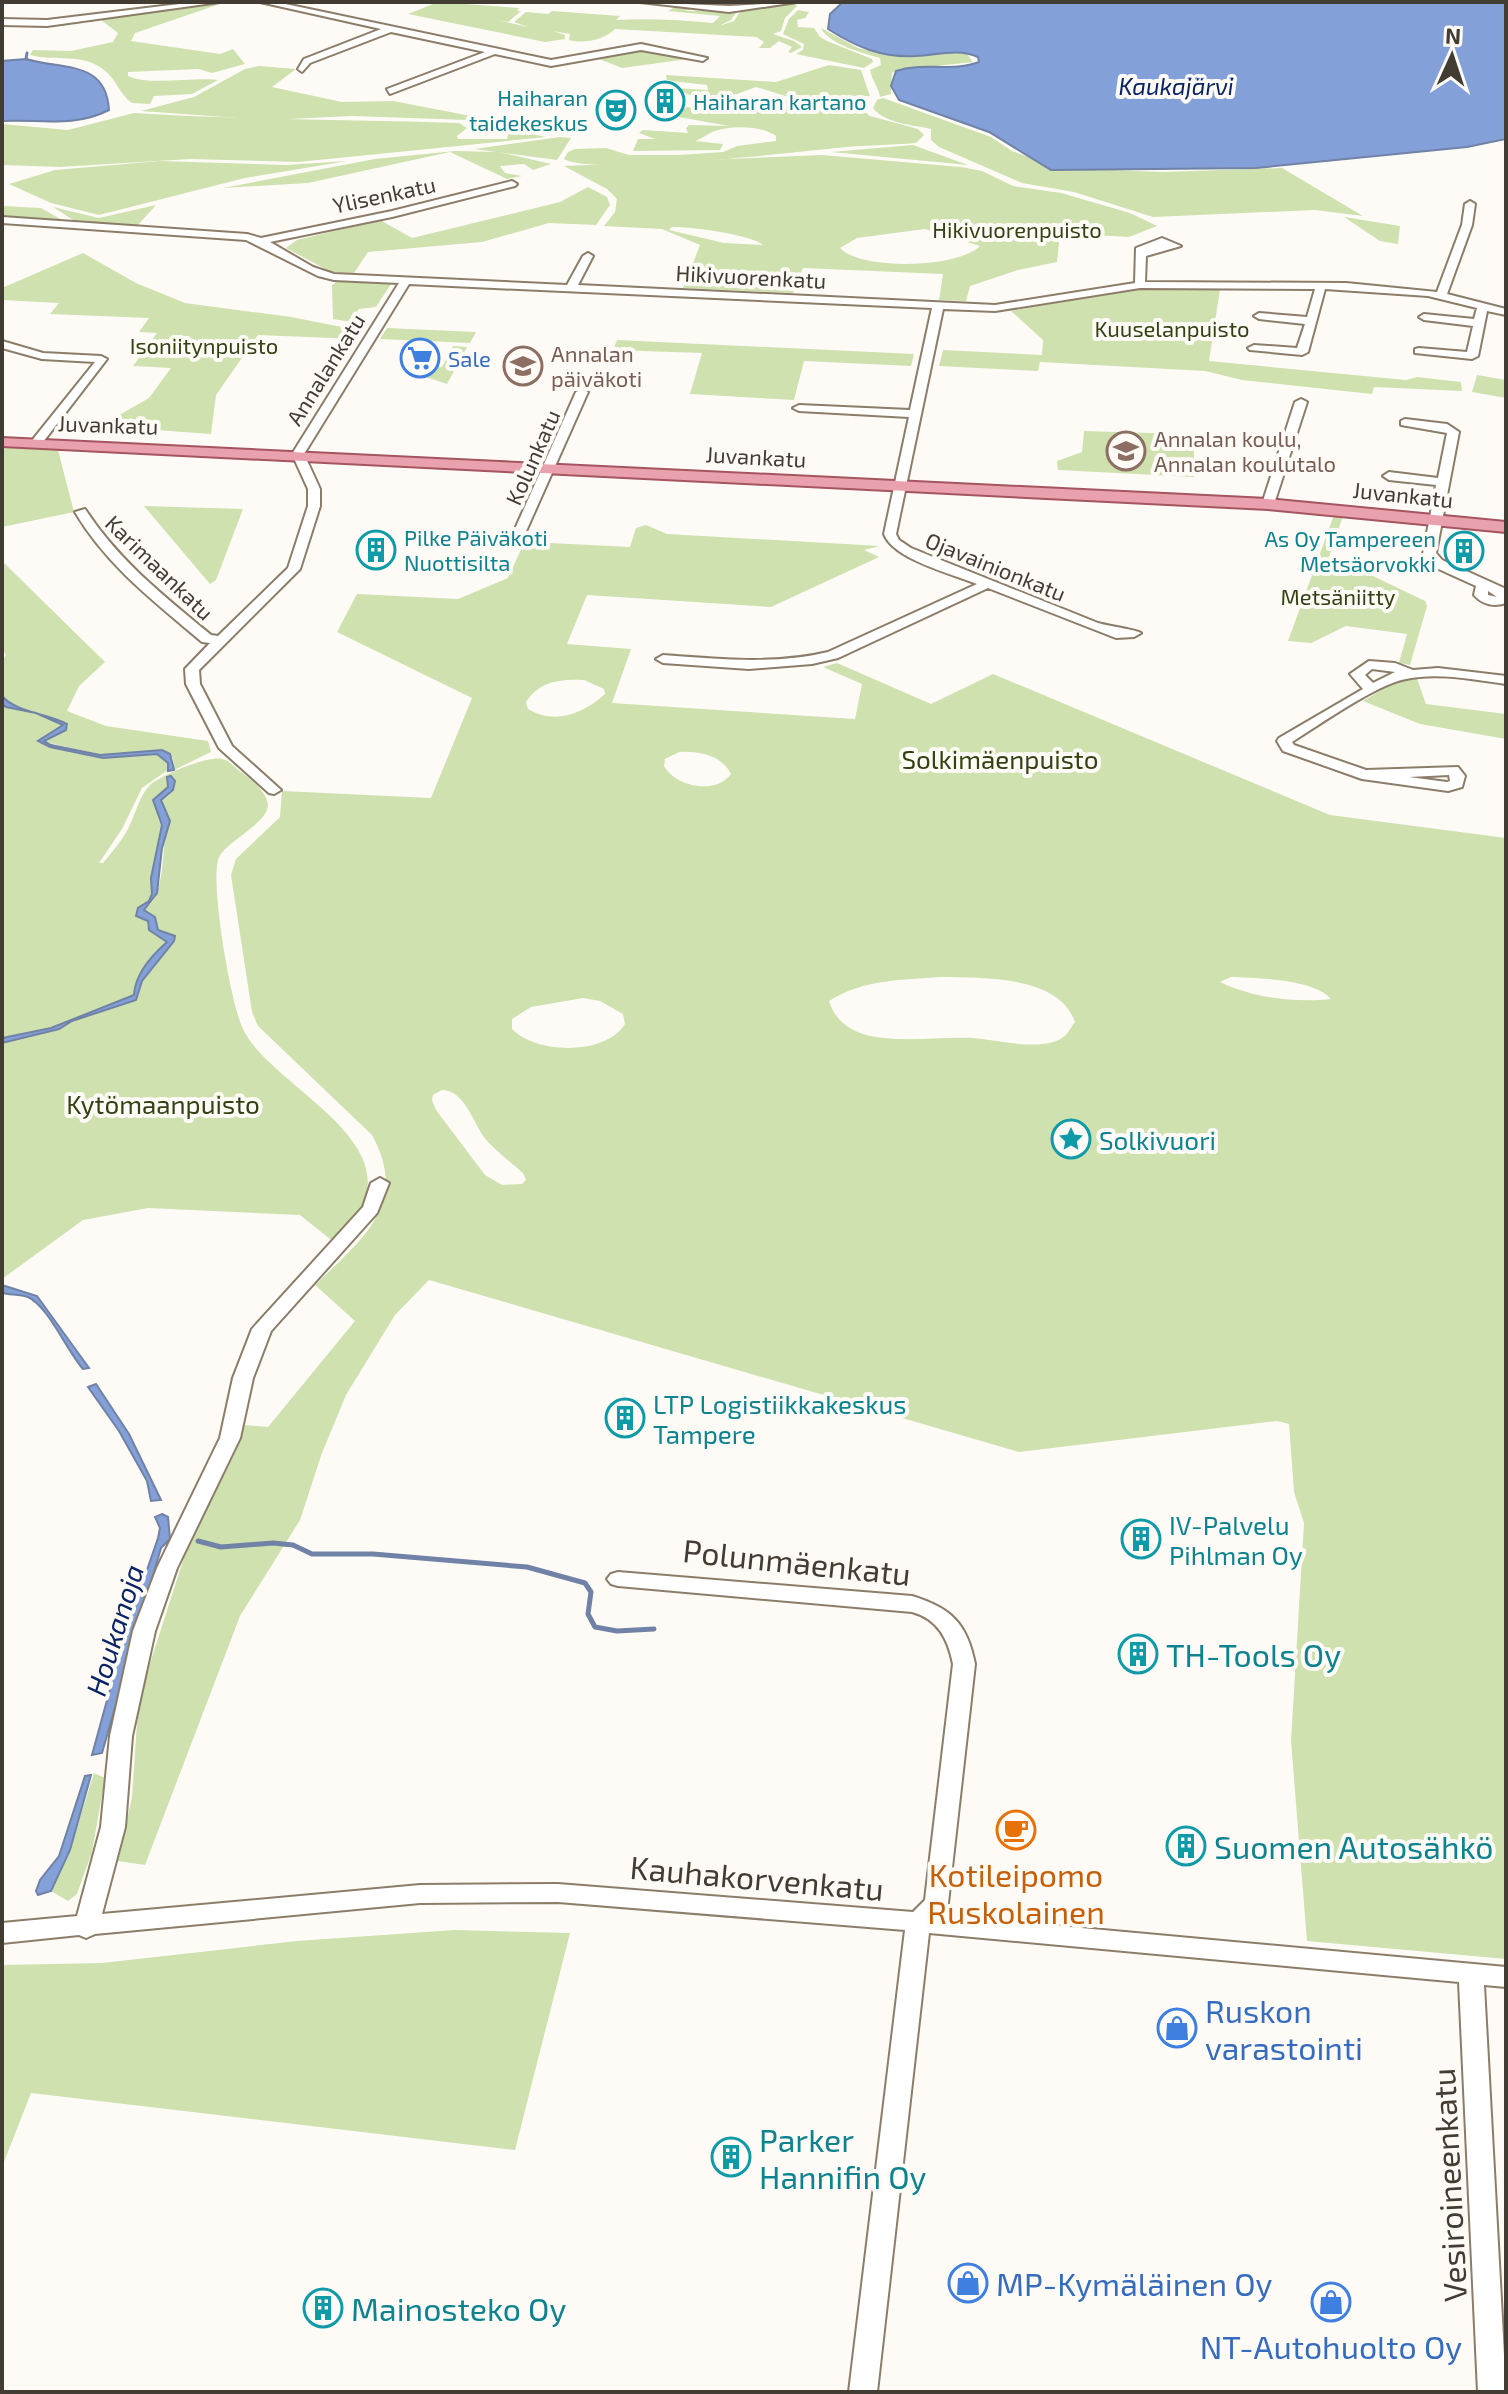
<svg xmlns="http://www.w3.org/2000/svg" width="1508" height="2394" font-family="'Exo 2',sans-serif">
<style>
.green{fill:#cee1ae;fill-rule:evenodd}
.water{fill:#84a0d8;stroke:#7082a6;stroke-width:2}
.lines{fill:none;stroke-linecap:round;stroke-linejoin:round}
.stream-far1{stroke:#7082a6;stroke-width:3}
.stream{stroke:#7082a6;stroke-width:5}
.minor-casing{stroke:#8c7d69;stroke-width:4}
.major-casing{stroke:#a5555f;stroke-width:4}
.minor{fill:#fff;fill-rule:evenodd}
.major{fill:#e9a1ad;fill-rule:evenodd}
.labels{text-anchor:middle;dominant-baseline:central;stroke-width:8;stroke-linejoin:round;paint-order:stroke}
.far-culture-label{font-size:22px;fill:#0d838f;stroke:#fefbf7;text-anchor:end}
.far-street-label{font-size:22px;fill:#423c33;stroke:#fefbf7}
.far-park-label{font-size:22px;fill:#334113;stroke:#fefbf7}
.far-education-label{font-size:22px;fill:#785e54;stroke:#fefbf7;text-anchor:start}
.far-shop-label{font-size:22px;fill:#366cbe;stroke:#fefbf7;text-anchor:start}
.far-water-label{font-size:24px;font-style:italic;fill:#0a2465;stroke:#fefbf7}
.park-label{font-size:26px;fill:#334113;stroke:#fefbf7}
.culture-label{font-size:26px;fill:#0d838f;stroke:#fefbf7;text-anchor:start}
.water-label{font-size:28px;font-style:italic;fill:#0a2465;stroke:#fefbf7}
.near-street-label{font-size:32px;fill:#423c33;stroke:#fefbf7}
.near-culture-label{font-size:32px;fill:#0d838f;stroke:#fefbf7;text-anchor:start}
.near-food-label{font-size:32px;fill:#c56008;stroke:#fefbf7}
.near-shop-label{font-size:32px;fill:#366cbe;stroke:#fefbf7;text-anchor:start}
</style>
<rect width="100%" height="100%" fill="#fefbf7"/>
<g class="green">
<path d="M438 2 519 8 517 11H521L508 22 497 20 528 27 514 22 526 12 548 14 552 11 620 16 616 20C648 18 680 20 713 23L720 16 668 11 677 6 700 8 684 11H737L731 20 719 26 734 21 741 10 795 4 797 6 785 18 781 31 773 34 794 41 802 47 791 53 788 52 792 47 779 41 770 48H759L764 42 756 37 615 29C604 40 584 44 569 40L570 34 553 31 565 35V39L545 42 408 14Z"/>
<path d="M213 4 217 5 135 33 131 41 220 54 233 49 245 64 212 73 198 69 128 72V76C148 86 193 77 218 80L192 94 154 96 150 104 132 103C120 95 116 79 104 70 82 52 55 62 30 55L33 50 71 51 113 42 118 33 96 16Z"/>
<path d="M798 10 809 12 805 18 797 20 798 27 814 28 820 37 827 41 872 59 873 62 864 68 796 54 803 50 804 44 783 34 789 19Z"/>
<path d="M821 28 858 48 887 55 912 57 949 52 967 54 973 62 898 70 892 73 891 94 880 97C879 88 872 81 870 70L881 65 880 58C862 53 829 44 821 28Z"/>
<path d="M635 49 688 58V59L622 68 594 57Z"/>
<path d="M829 65 861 70 870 96 792 98 756 87 737 94 696 98 675 88 708 90 707 85 672 81 667 80 666 75 776 82Z"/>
<path d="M259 66 296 69 272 87 342 102 393 101 497 121 352 116 268 120 141 111 194 97 245 69Z"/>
<path d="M883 98 991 137 1012 151 1058 168 1163 172 1282 168 1363 216 1315 210 1153 217 1074 192 1022 183 939 147 931 140V129C913 125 884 123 873 108L877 100Z"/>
<path d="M740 100H867L864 111 870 116 918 129 924 135 916 143C890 145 863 145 837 148 794 152 592 176 564 159L568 152 575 149 606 148 629 155H679L723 152 737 146 776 141V136C761 125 729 125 712 132 706 135 701 139 695 141L723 144 720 150 633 151 638 139H655L639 133 643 130 688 133 686 128 689 125 729 126 673 116 687 107 719 112 732 101Z"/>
<path d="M134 113C242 120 350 119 459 123L467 128 457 136 458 139H507L508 135 497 128 500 127 546 137 298 162 190 159 60 167 2 165V124L68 130Z"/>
<path d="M560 137 571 138 557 160 474 149Z"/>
<path d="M913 145 968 165 831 152Z"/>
<path d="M455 151 499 152 551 164 533 170 524 164 500 166 505 173 522 176 507 179 450 152 308 183 223 188 375 159Z"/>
<path d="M822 155 961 167 982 171 1013 186 1061 193 1130 213 1157 226 1129 237 1060 233 1057 262 1018 270 970 286 966 301 939 300 943 274 803 268 793 293 683 288 700 245 662 229 604 226 615 212 617 199 607 189 564 166ZM672 227C688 226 754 235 763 245L724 243 669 230ZM925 229 980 246C959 268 861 271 840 248L857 238Z"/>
<path d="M160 161 286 165 347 161 245 178 99 215 51 203 9 184 55 170Z"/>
<path d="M588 187 607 197 610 205 596 225 549 223 482 242 368 252 354 273 331 272 286 248 297 240 380 220 412 238 560 202Z"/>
<path d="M156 205 138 225 75 221 53 207 99 218Z"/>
<path d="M2 206 41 208 62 220 2 217Z"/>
<path d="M1344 217 1400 226 1398 244 1380 241Z"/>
<path d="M83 253 136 283 185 303 291 317 362 331 356 339 258 335 216 395 211 434 100 426 149 398 171 368 133 366 157 333 139 332 149 318 50 314 59 303 2 300V288Z"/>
<path d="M338 281 391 284 376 307 359 309 351 322 333 319 332 285Z"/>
<path d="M1132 288 1220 289 1209 361 1406 380 1417 377 1461 382 1462 391 1374 387 1372 394 1242 380 1205 371 1040 362 1038 371 939 366 943 350 1042 355 1043 340 1011 311Z"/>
<path d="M387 328 476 332 470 343 380 339Z"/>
<path d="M617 340 914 354 911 366 804 361 794 400 690 394 702 353 613 350Z"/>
<path d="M453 346 467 347 447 384 417 374 431 375 432 371 414 370 416 366 442 367Z"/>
<path d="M1477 375 1506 380V398L1472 392Z"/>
<path d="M1084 431 1184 434 1194 441V477L1058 470 1057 461 1082 452Z"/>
<path d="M2 445 58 450 74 512 2 527Z"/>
<path d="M144 506 243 509 216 580 210 584Z"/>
<path d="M1334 515 1343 516 1327 563 1352 566 1425 601 1427 606 1410 665 1399 663 1407 634 1346 626 1311 643 1288 641Z"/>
<path d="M646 525 667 534 880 546 864 550 879 557 771 607 587 595 567 644 631 649 612 703 855 719 862 684 823 667 837 663 931 704 993 674 1330 815 1506 838V1959L1307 1941 1291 1741 1304 1523 1294 1492 1289 1424 1277 1421 1019 1452 429 1280 395 1315 346 1395 322 1453 300 1520 240 1616 145 1865 118 1861 132 1797 137 1723 144 1682 188 1545 233 1457 245 1425 268 1427 355 1321 315 1285C362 1239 410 1204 372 1135L258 1026 252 1012 231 875 236 859 280 817 282 791 431 798 472 698 337 632 357 594 458 599 508 578 523 545H530L531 542 630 547 636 528ZM584 680 604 689 605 694C583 714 555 725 528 709L526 702C540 681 560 679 584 680ZM679 752C698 751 722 755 731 774 716 795 676 787 664 766L665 759ZM941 977C983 978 1059 975 1075 1022 1068 1032 1065 1039 1053 1042 1029 1049 998 1040 973 1038 937 1036 898 1044 863 1034 847 1029 834 1018 829 1001 864 979 902 980 941 977ZM1231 977C1257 978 1314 979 1331 999 1296 1003 1253 998 1220 982ZM583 998 600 1001 623 1014 625 1024C605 1056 536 1054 512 1029V1019L531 1007ZM442 1090C467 1091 473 1126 488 1142 499 1153 511 1163 523 1173L526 1180 522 1184 502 1185 485 1175 436 1110 432 1100 433 1095Z"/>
<path d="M2 561 105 662 79 686 67 711 106 726 208 741 211 752 174 770 173 758 162 750 102 755 45 742 69 726 9 703 2 696V662L6 655 2 648Z"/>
<path d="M1416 676 1426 704 1506 714V739L1420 724 1363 701 1397 681Z"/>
<path d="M2 704 51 718 63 725 39 741 50 747 106 758 157 754 168 763V770L142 788 122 829 99 863H103C112 852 121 842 128 829 135 815 139 797 149 786 158 776 209 755 222 759 228 760 232 765 237 769 247 776 267 791 268 805 268 823 227 841 219 857 209 880 231 1005 243 1029 268 1083 401 1137 360 1209 354 1221 343 1232 335 1243L300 1215 148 1208 83 1220 2 1279V1043L56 1030 72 1021 137 998 142 981 173 935 158 930 155 921 144 910C148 905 154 902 156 895 166 868 165 827 161 799L172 790 175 781 171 776 168 779V787L153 800 162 825 151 878 152 893 150 900 138 908 148 921 147 926 167 942C150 958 140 973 134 995L51 1028 2 1038Z"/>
<path d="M94 1773 105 1778 92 1852 77 1894 68 1901 51 1891 70 1850Z"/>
<path d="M455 1930 570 1933 515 2150 31 2093 2 2167V1965L102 1963 297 1941Z"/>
</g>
<g class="water">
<path d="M843 2H1506V139L1467 147 1256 168 1051 170 989 132 899 100 891 86 896 71C923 62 953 72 979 62L978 57C957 48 938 55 916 56 882 58 856 47 828 29L830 14Z"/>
<path d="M26 59C63 70 106 60 109 110 74 128 39 119 2 121V61Z"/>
<path d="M2 696C15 712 49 714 67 724L66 730 44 741 51 745 100 755 162 750 170 754 174 770 168 771V763L157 754 103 758 50 747 38 741 63 725 36 713 6 707 2 704Z"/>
<path d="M171 776 175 781 173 790 161 800 170 821 162 848 157 893 144 910 155 917 158 930 175 936 174 941 142 981 136 1000 72 1021 59 1029 2 1043V1038L51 1028 134 995C135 975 151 956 167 942L149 930 148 921 136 916 138 908 149 901 152 894 151 878 162 825 153 800 168 787 167 777Z"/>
<path d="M2 1285 37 1296 89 1368 83 1369C67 1351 48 1306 28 1297 20 1294 10 1295 2 1293Z"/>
<path d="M96 1384 129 1434 161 1500 151 1501 147 1481 119 1431 88 1387Z"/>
<path d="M162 1514 168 1517 170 1539 161 1548 102 1753 92 1755 126 1631 158 1538 160 1528 155 1517Z"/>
<path d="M91 1775 70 1850 51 1891 38 1895 36 1891 40 1880 59 1856 85 1776Z"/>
</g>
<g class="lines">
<path class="stream-far1" d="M26 59 27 53"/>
<path class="stream" d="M198 1541 221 1547 273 1543 293 1545 312 1554H373L527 1567 585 1583 591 1592 588 1614 595 1627 617 1631 654 1629"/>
<defs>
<g id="minor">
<path d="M196 2H220L47 26 2 25V19L47 20Z"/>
<path d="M260 2H276L551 60 641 44 707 58 703 61 641 50 551 66 495 54 390 94 387 89 485 52 391 32 310 63 302 72 298 69 304 59 381 29Z"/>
<path d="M640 2 729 6 797 2 729 12Z"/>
<path d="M512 181 517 184 515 186 392 217 270 242 313 267 334 274 567 285 583 256 588 253 593 256 578 285 995 305 1135 283 1136 248 1162 238 1181 246 1146 256 1145 282 1346 283 1437 292 1462 225 1465 204 1470 201 1475 204 1472 225 1447 294 1506 309V315L1487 311 1478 356 1472 359 1415 353V349L1419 348 1467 352 1473 326 1424 320 1419 317 1424 314 1474 319 1477 308 1428 296 1325 289 1308 352 1302 355 1250 350 1248 348 1254 345 1297 348 1305 324 1259 319 1254 316 1259 313 1307 317 1315 289 1140 288 995 311 943 309 896 534 899 540 911 548 1098 623C1108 626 1137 630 1141 633L1134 637 1116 638 988 588 838 658 812 664 749 669 663 663 656 659 663 655C719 659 774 665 828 652L977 584C952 574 893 559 884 534L909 417 799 411 793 408 799 405 910 410 932 308 409 284 304 454 320 489V506L300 569 199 670 200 684 232 746 281 790 274 794 269 793 219 748 186 684 185 669 210 643 202 642C155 602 107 566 75 512L85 509C119 561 164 596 211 635L218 636 288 568 308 506V489L292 454 399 283 334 280 318 276 246 240 2 223V217L247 234 261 238 392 211Z"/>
<path d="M2 341 43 353 101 356 107 359 40 446 30 443 95 362 42 359 2 348Z"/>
<path d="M582 389 588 392 523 538 513 541 511 538 576 392Z"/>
<path d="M1301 399 1307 402 1274 504 1264 507 1262 504 1295 402Z"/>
<path d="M1405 419 1447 424 1459 432 1436 553 1442 560 1504 588 1506 603C1494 607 1483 605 1474 595L1476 586 1432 566 1423 554 1436 485 1389 480 1383 476 1389 472 1438 478 1447 433 1401 425V421ZM1488 591 1497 597 1488 595Z"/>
<path d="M1369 661 1395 663 1413 670 1438 668 1506 676V684C1474 680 1439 672 1406 679 1377 684 1319 725 1292 742L1294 745 1366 770 1458 767 1465 776 1462 787 1448 791 1362 779 1283 751 1277 741 1279 738 1363 689 1350 674ZM1372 669 1395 672 1373 683 1365 675ZM1449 775 1450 781 1447 782 1409 777Z"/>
<path d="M380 1178 389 1183 377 1213 271 1331 253 1378 240 1438 177 1568 155 1631 132 1736 125 1827 102 1914 420 1885 558 1884 913 1912 925 1900 953 1664C948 1639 938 1619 912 1612L618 1586 611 1584 607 1579 611 1574 618 1572 912 1596C951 1608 967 1623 975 1664L948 1903 940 1915 1506 1967V1987L1484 1985 1506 2392H1478L1459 1982 929 1933 877 2392H849L905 1930 558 1902 420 1903 95 1934 86 1938 79 1935 2 1943V1923L77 1916 101 1827 110 1736 133 1631 157 1568 220 1438 233 1378 252 1329 363 1207 371 1183Z"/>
</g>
<path id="major" d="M2 438 1268 499 1506 522V532L1268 509 2 446Z"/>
</defs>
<use href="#minor" class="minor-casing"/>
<use href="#major" class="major-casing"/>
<use href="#minor" class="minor"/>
<use href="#major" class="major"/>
</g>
<defs>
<symbol id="building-ring" viewBox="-11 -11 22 22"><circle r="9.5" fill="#fefbf7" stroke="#0f9aa8" stroke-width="1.5"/><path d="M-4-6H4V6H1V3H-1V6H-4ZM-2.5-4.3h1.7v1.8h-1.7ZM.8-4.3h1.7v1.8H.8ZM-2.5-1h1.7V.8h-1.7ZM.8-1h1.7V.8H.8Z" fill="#0f9aa8"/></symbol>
<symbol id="theatre-ring" viewBox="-11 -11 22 22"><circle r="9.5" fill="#fefbf7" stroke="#0f9aa8" stroke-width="1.5"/><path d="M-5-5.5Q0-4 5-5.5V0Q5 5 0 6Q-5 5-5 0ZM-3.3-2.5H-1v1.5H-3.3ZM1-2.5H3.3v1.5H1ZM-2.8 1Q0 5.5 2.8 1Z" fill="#0f9aa8"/></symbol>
<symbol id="supermarket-ring" viewBox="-11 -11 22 22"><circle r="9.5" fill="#fefbf7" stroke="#3f7fe0" stroke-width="1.5"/><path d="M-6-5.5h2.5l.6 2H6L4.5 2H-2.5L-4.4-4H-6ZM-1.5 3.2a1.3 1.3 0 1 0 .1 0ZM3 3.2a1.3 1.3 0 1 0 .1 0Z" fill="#3f7fe0"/></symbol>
<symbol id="school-ring" viewBox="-11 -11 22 22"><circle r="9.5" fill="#fefbf7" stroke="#8d6e63" stroke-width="1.5"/><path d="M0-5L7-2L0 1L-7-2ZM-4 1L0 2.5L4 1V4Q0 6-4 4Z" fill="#8d6e63"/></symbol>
<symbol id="sight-ring" viewBox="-11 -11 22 22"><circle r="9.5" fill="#fefbf7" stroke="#0f9aa8" stroke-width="1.5"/><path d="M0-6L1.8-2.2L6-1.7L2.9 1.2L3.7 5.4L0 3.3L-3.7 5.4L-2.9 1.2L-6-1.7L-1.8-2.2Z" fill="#0f9aa8"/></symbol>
<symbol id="cafe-ring" viewBox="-11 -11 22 22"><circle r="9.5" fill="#fefbf7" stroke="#e8710a" stroke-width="1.5"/><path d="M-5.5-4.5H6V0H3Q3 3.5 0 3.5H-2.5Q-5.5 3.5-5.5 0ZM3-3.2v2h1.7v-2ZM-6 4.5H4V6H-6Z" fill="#e8710a"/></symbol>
<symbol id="shop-ring" viewBox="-11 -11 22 22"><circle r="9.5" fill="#fefbf7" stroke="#3f7fe0" stroke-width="1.5"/><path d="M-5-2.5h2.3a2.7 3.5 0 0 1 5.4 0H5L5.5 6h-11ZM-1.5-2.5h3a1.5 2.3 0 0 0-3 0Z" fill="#3f7fe0"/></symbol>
</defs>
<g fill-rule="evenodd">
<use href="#building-ring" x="643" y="79" width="44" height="44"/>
<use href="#theatre-ring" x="594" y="88" width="44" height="44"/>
<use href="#supermarket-ring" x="398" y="336" width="44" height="44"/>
<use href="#school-ring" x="501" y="344" width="44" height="44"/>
<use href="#school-ring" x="1104" y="429" width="44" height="44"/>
<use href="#building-ring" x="354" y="528" width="44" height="44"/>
<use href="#building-ring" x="1442" y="529" width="44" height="44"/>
<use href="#sight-ring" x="1049" y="1117" width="44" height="44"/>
<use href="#building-ring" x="603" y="1396" width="44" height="44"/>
<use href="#building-ring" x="1119" y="1517" width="44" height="44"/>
<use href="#building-ring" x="1116" y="1632" width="44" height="44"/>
<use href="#cafe-ring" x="994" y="1808" width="44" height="44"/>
<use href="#building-ring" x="1164" y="1824" width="44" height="44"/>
<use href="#shop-ring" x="1155" y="2006" width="44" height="44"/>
<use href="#building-ring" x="709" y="2135" width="44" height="44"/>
<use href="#shop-ring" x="946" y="2261" width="44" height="44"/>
<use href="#shop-ring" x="1309" y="2280" width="44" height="44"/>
<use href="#building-ring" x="301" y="2286" width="44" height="44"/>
</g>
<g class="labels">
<g class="far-culture-label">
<text x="588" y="97">Haiharan<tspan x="588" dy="25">taidekeskus</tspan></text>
<text x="693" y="101" text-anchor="start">Haiharan kartano</text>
<text x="404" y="537" text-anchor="start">Pilke Päiväkoti<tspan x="404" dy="25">Nuottisilta</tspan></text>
<text x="1436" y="538">As Oy Tampereen<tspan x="1436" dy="25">Metsäorvokki</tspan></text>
</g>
<g class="far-street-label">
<text transform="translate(384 194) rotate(-12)">Ylisenkatu</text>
<text transform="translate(751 276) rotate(3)">Hikivuorenkatu</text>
<text transform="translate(325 369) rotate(-58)">Annalankatu</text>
<text transform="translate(108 424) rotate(2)">Juvankatu</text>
<text transform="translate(756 456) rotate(3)">Juvankatu</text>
<text transform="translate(532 457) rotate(-66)">Kolunkatu</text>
<text transform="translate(1403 494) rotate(6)">Juvankatu</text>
<text transform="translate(996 566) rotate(22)">Ojavainionkatu</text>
<text transform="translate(160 567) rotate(44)">Karimaankatu</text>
</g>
<g class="far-park-label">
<text x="1017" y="229">Hikivuorenpuisto</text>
<text x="1172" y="328">Kuuselanpuisto</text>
<text x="204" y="345">Isoniitynpuisto</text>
<text x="1338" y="596">Metsäniitty</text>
</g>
<g class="far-education-label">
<text x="551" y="353">Annalan<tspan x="551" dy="25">päiväkoti</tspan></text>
<text x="1154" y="438">Annalan koulu,<tspan x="1154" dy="25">Annalan koulutalo</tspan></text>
</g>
<g class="far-shop-label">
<text x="448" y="358">Sale</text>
</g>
<g class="far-water-label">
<text x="1176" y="85">Kaukajärvi</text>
</g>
<g class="park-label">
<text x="1000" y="758">Solkimäenpuisto</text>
<text x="163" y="1103">Kytömaanpuisto</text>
</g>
<g class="culture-label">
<text x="1099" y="1139">Solkivuori</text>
<text x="653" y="1403">LTP Logistiikkakeskus<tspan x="653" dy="30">Tampere</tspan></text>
<text x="1169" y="1524">IV-Palvelu<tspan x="1169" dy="30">Pihlman Oy</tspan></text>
</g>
<g class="water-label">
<text transform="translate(114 1630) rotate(-73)">Houkanoja</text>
</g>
<g class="near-street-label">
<text transform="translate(797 1561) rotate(6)">Polunmäenkatu</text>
<text transform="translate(757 1877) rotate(5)">Kauhakorvenkatu</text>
<text transform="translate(1448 2185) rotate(-93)">Vesiroineenkatu</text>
</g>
<g class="near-culture-label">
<text x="1166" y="1654">TH-Tools Oy</text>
<text x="1214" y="1846">Suomen Autosähkö</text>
<text x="759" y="2139">Parker<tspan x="759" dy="37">Hannifin Oy</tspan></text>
<text x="351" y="2308">Mainosteko Oy</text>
</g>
<g class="near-food-label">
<text x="1016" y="1874">Kotileipomo<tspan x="1016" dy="37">Ruskolainen</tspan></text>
</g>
<g class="near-shop-label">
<text x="1205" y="2010">Ruskon<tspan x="1205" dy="37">varastointi</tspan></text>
<text x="996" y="2283">MP-Kymäläinen Oy</text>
<text x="1331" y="2346" text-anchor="middle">NT-Autohuolto Oy</text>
</g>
</g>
<rect width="1508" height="2394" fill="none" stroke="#423c33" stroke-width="8"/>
<g transform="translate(1452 56) rotate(3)" stroke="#fefbf7" stroke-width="6" paint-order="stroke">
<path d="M0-6L14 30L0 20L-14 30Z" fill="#423c33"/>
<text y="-12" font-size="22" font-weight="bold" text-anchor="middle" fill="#423c33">N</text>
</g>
</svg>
